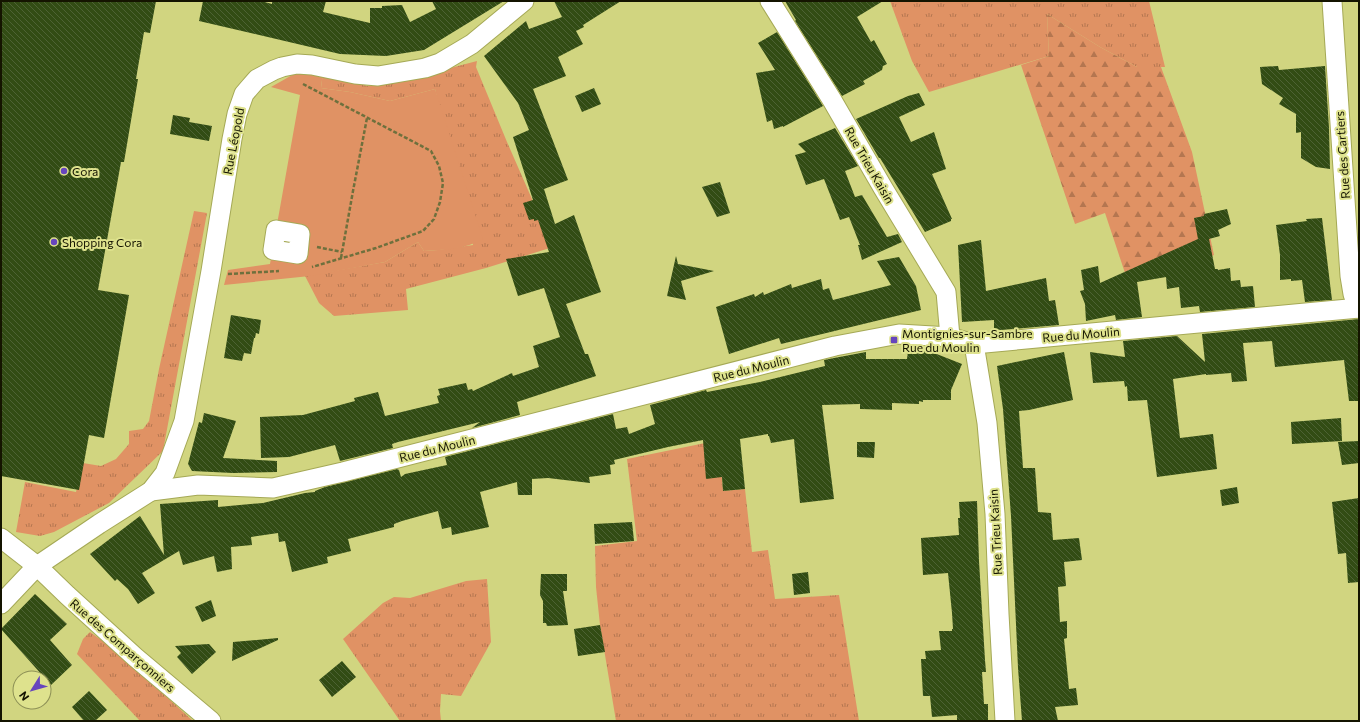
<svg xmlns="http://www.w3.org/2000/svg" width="1360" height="722" font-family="Commissioner,sans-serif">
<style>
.grass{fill:url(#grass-tufts)}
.forest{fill:url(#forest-firs)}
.park{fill:#e09264}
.building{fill:url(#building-back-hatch)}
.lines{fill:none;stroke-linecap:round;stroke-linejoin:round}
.minor-casing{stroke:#a5a955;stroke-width:21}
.path{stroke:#6e703d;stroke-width:2.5;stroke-dasharray:4 2;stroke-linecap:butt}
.minor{stroke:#fff;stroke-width:19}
.poi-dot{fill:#6645bd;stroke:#dee28d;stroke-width:1.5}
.labels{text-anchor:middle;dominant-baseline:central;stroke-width:4;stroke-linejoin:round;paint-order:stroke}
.street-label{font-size:12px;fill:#141400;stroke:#dee28d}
.poi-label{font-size:12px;fill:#141400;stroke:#dee28d;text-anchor:start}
</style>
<defs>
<pattern id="grass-tufts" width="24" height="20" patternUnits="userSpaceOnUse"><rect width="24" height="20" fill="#e09264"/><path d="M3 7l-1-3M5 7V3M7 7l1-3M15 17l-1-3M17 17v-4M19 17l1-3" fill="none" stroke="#b47650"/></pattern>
<pattern id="forest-firs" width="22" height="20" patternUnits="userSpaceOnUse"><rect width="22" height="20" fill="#e09264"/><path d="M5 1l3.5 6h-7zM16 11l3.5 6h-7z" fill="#b47650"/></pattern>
<pattern id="building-back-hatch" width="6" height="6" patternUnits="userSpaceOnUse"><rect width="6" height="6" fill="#324c14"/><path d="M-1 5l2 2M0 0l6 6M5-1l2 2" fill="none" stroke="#4d6234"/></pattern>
</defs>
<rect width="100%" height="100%" fill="#d1d580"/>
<g class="grass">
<path d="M890 1H1149L1165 67H1137L1100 47 1047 14 1049 56 929 92 912 61Z"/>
<path d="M477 61 476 67 507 142 553 247 486 268 406 289 408 310 334 316 319 303 305 276 385 262 418 242 424 251 438 250 473 245 435 89 390 101 350 92 321 88 323 72 367 86 416 77Z"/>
<path d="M194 211 207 213 163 451 109 503 54 532 40 536 16 532 25 482 76 492 83 463 101 466 116 459 129 444V431L143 429 149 421 159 369Z"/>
<path d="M715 441 720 455 723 491 745 489 752 552 768 550 775 599 839 595 859 721H616L600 625 596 587 595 546 637 541 627 459Z"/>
<path d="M487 579 491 642 461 696 441 694 440 711 441 721H400L343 639 383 603 394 597 410 598 466 581Z"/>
<path d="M90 632 114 649 193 721H140L77 654 83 639Z"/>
</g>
<path class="forest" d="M1047 14 1100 47 1137 67H1161L1192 152 1214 255 1149 280 1146 263 1125 273 1105 213 1075 224 1021 65 1049 56Z"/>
<path class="park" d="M323 72 321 88 350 92 390 101 435 89 483 239C466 249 444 250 424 251L418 242 385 262 310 276 224 285 228 270 270 264 300 95 271 87 294 74Z"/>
<g class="building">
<path d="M1 1H156L150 33 144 32 136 79H138L124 162H121L98 290 129 295 104 438 89 435 79 490 1 476Z"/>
<path d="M203 1H261L272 4V1H326L323 12 370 23V8H382V6L402 5 410 22 436 9 432 1H504L424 50 386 56 340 54 199 21Z"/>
<path d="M554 1H621L583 25 584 27 576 31 583 44 558 57 566 76 533 89 568 180 544 189 555 224 574 215 601 292 566 304 585 354H588L596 376 517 402 520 415 472 428 480 422 398 442 392 444 393 448 340 461 335 445 289 457 261 458 260 417 303 415 355 401 354 398 378 392 385 416 439 403 437 396 440 395 438 389 466 383 468 390 472 389 473 391 512 373 513 376 539 367 533 346 560 337 544 288 518 296 506 259 549 252 538 220 534 221V219L529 220 523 203 533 200 513 137 529 130 518 103 484 56 526 21 529 29 562 17Z"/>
<path d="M785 1H883L857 17 871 42 874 40 887 64 883 66 882 70 863 81 865 84 842 96 795 21 796 20Z"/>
<path d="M777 32 823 106 783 127V126L774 129 772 120 767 122 756 73 775 70 758 43Z"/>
<path d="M1278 66 1279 70 1325 66 1329 128 1330 169 1316 167 1301 158V132L1296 133V114L1279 104 1283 98 1262 84 1260 67Z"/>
<path d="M594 88 601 104 582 112 575 96Z"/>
<path d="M919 93 925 105 899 117 911 142 934 132 946 169 932 174 952 219H951V221L925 232 880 158H879L856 119 908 96Z"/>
<path d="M173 115 190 118 189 122 212 126 209 141 170 134Z"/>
<path d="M835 128 858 166 845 171 855 197 862 195 887 237 898 234 902 242 862 260 858 245H860L849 217 840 220 824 179 806 185 795 155 806 152 798 144Z"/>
<path d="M720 182 730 213 717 217 702 187Z"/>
<path d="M1227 209 1231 224 1218 230 1220 236 1209 239 1215 269H1218V270L1230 268 1231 281 1240 280 1241 287 1253 286 1255 307 1200 312 1199 306 1181 308 1179 287 1167 289 1166 277 1137 282 1142 317 1116 320 1115 315 1086 321 1085 304 1080 291 1084 290 1081 270 1098 266 1100 283 1198 239 1194 218 1204 216V214Z"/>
<path d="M1322 218 1332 300 1305 302 1302 280 1291 281V279L1280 280V255L1276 225 1307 221 1306 219Z"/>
<path d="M981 240 986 291 1046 278 1049 301 1055 300 1059 325 1001 330 994 329V320L962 322 958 245Z"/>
<path d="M676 256 678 264 714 271 681 281 686 300 667 296Z"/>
<path d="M899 257 916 286 921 310 781 344 779 338 729 354 716 307 754 294 755 297 763 292 764 295 791 284 792 288 821 279 823 290 829 288 833 300 891 285 877 261Z"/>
<path d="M231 315 261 320 259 334 256 333 255 338H254L251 354 244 353 242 361 224 358Z"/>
<path d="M1359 319V401H1349L1344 360 1275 367 1272 341 1243 343 1247 381 1232 382 1231 373 1206 375V374L1173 379 1180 438 1213 434 1217 469 1157 477 1147 400 1128 401 1127 386 1125 387 1124 381 1093 383 1090 352 1125 357 1123 341 1177 336 1205 362 1202 334Z"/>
<path d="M908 351H929L962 364 951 390V400H923V402L919 401V404L892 403V410L860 409V404L822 405 834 499 800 503 794 439 771 443 769 436H768V434L740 439 745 489 723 491 722 477 706 479 703 440 668 447 614 460 615 464 610 465 611 474 589 477 590 483 548 478 532 479V495H518L517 482 480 492 489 527 452 535 451 527 442 529 438 511 402 521 394 524V527L348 539 351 551 327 557 328 563 292 572 285 541 279 542 278 533 251 537 252 545 231 547 232 569 217 572 214 556 183 565 179 551 142 573 155 593 138 604 128 589 117 579 115 581 90 554 140 516 164 555 160 504 218 500V507L263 503 305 493 315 492V491L325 487 397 469 399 470 401 477 405 474 447 465 445 457 613 414 616 429 627 427 629 434 655 424 650 405 706 390 707 392 760 382 825 366 824 360 834 358 866 352V359H907Z"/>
<path d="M1064 352 1073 400 1029 410 1019 411 1023 468H1035L1038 512 1051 513 1053 540 1079 538 1082 560 1064 562 1066 586 1058 587 1060 622 1067 621V638L1064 639 1069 689 1076 688 1078 705 1055 707 1058 721H1022L1018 668 1011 516 1003 409 997 366Z"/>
<path d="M204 413 236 421 223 458 277 461V472L233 473 192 471 188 464 199 422 202 423Z"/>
<path d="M1341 418 1342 441 1292 444 1291 422Z"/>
<path d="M1359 441V463L1342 465 1338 442Z"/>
<path d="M857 442H875L874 458 857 457Z"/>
<path d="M1237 487 1239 503 1222 506 1220 490Z"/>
<path d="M1359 498V582L1348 583 1346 553 1338 554 1332 502Z"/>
<path d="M977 501 979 561 985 660 986 672H982L984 704H988V721H957V715L932 717 930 696H923L921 659H926L925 651 941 650 939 631H952V629H953L952 613 948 573 923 575 921 538 959 535 958 518H960L959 502Z"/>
<path d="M632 522 634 541 595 544 594 524Z"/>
<path d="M808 572 810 593 794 595 792 574Z"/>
<path d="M541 574H567V591H563L568 625 547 626 546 623H543V601L540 595Z"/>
<path d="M35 594 67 624 50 640 72 665 51 685 1 629Z"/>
<path d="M211 600 216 616 202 622 195 607Z"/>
<path d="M600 625 605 652 578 656 574 629Z"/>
<path d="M278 638V640L232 661 233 642Z"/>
<path d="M209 644 216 652 192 674 177 657 181 653 175 646Z"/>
<path d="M342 661 356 677 332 697 319 680Z"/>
<path d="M89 691 107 710 95 721H84L72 707Z"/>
</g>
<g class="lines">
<defs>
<g id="minor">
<path d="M770 1 832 100 883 188 946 292 950 337"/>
<path d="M1332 1 1350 276 1353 294 1358 308"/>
<path d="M276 230 300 234 298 254 273 250Z"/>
<path d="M974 344 987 423 995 514 999 614 1005 721"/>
<path d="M151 491 198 485 273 488 343 472 835 346 899 334 950 337 974 344 1359 308"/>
<path d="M1 538 37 566 67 595 135 657 211 721"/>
<path d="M1 604 37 566 99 524 151 491 165 473 184 421 211 271 232 139 237 114 244 94 250 87 257 79 274 70 282 67 297 64 312 65 355 74 378 76 425 68 440 63 472 44 524 1"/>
</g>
</defs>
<use href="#minor" class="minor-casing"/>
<g class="path">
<path d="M303 84 431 151 439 166 443 183 440 202 434 219 423 231 376 248 312 267"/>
<path d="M317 247 342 252"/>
<path d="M341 258 353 191 367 118"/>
<path d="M228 274 279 271"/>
</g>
<use href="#minor" class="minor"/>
</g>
<g class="poi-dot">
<circle cx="64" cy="171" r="4"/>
<circle cx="54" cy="242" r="4"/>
<rect x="890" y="336" width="8" height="8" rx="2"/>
</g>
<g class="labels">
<g class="street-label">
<text transform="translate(233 141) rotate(-79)">Rue Léopold</text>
<text transform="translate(1342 155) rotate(-94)">Rue des Cartiers</text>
<text transform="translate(870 165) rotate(60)">Rue Trieu Kaisin</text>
<text transform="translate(1081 334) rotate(-5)">Rue du Moulin</text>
<text transform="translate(751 368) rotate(-14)">Rue du Moulin</text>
<text transform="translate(437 448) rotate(-14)">Rue du Moulin</text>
<text transform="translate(995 532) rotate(-93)">Rue Trieu Kaisin</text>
<text transform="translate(123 645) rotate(41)">Rue des Comparçonniers</text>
</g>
<g class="poi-label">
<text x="72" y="171">Cora</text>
<text x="62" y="242">Shopping Cora</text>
<text x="902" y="333">Montignies-sur-Sambre<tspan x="902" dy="14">Rue du Moulin</tspan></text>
</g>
</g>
<rect width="1360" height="722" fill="none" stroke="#141400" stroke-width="4"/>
<g transform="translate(32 690) rotate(233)"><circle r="19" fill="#dee28d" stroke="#8d9055"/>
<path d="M0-3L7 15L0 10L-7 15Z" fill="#6645bd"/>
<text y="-6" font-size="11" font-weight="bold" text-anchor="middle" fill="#141400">N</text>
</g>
</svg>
